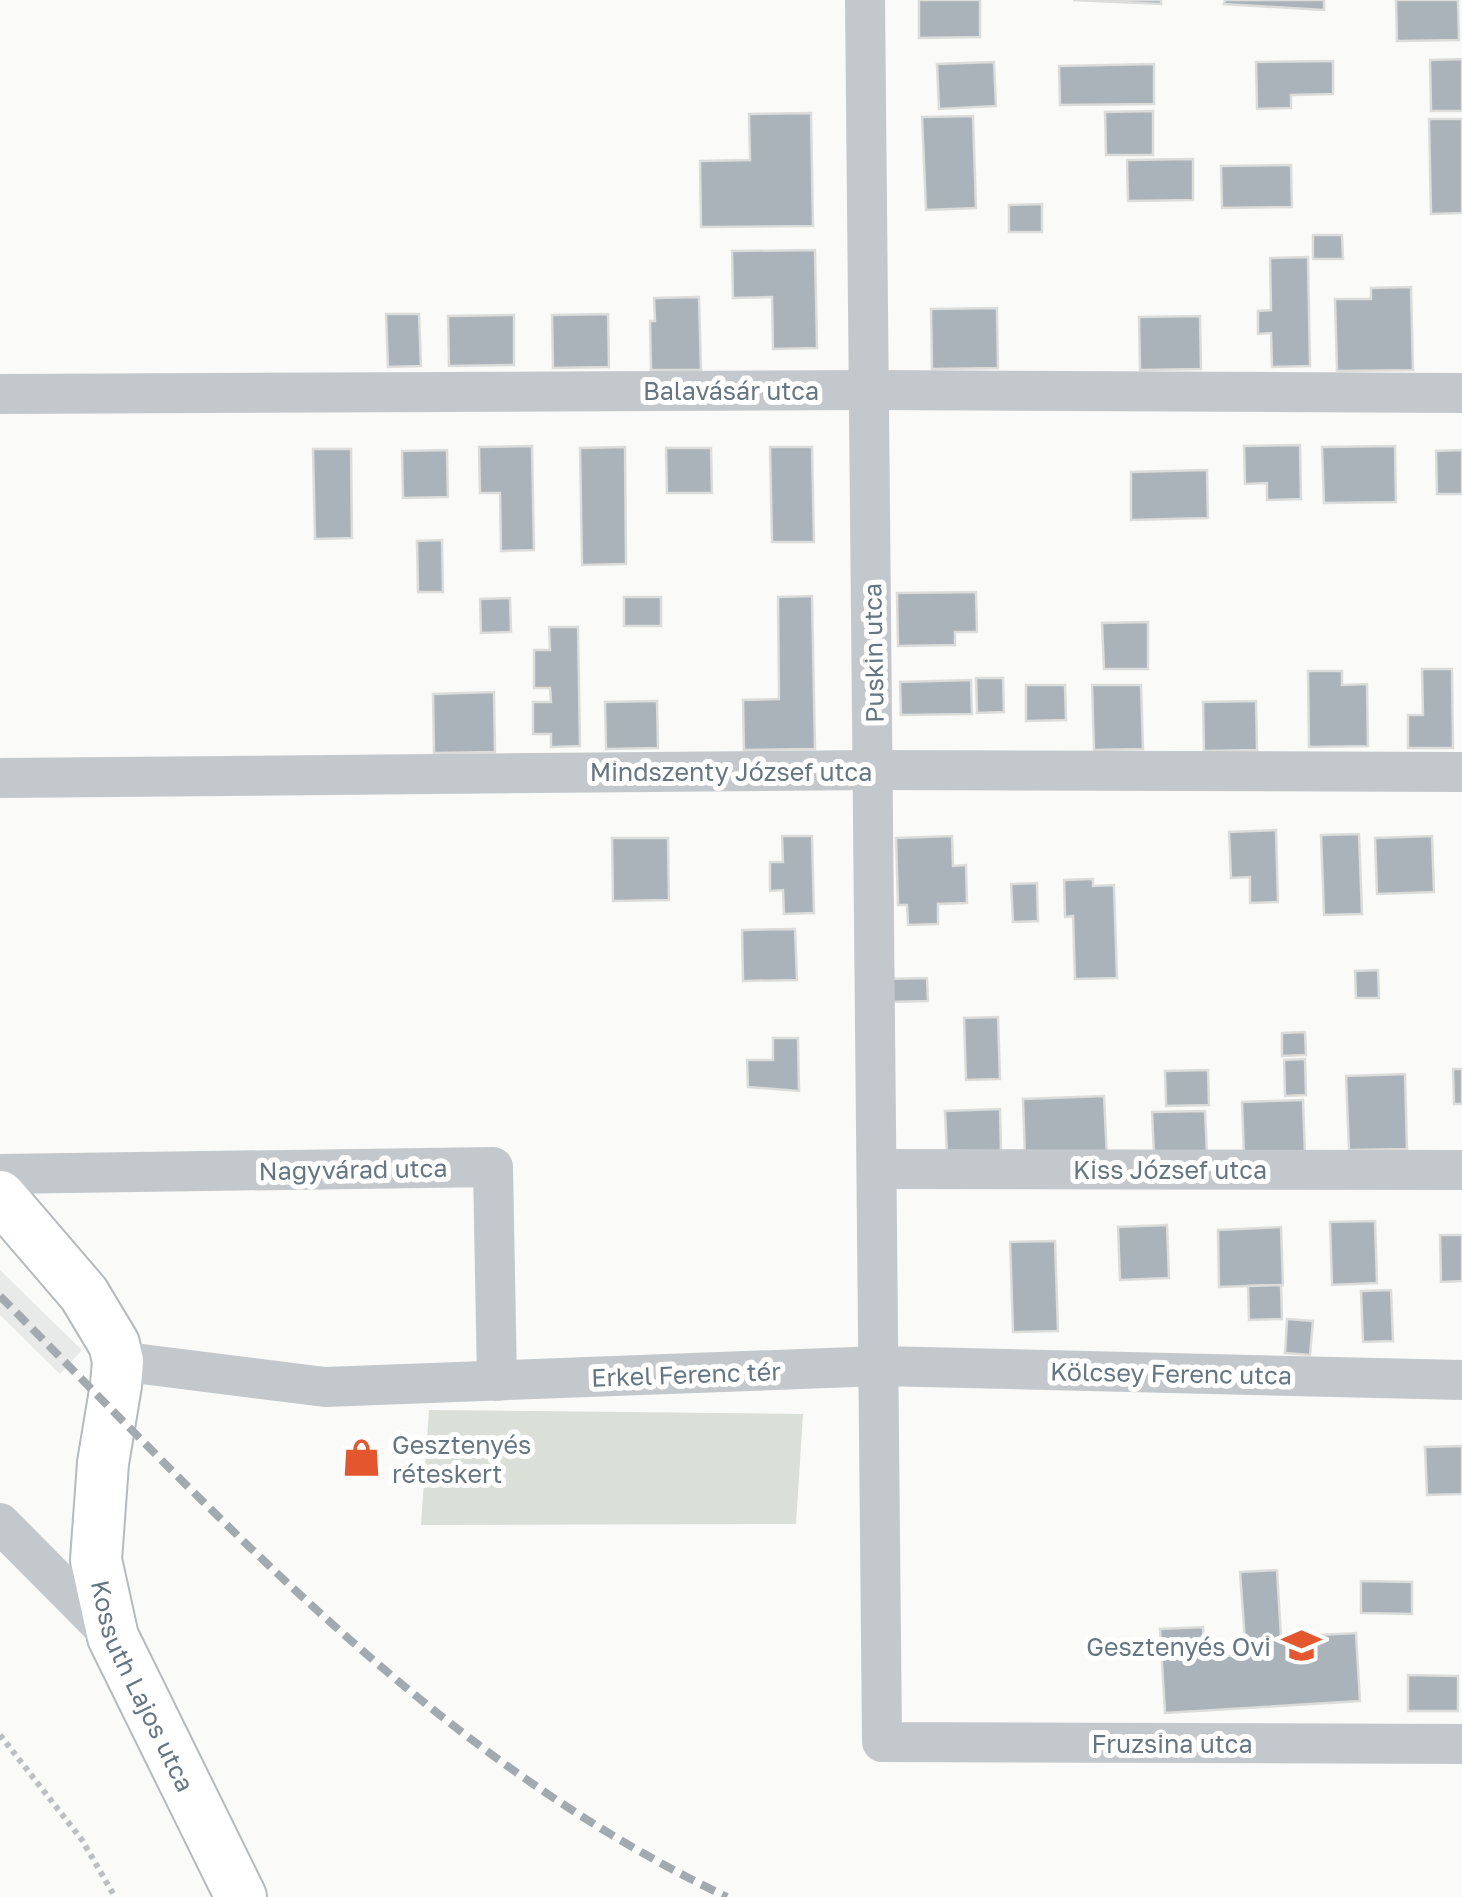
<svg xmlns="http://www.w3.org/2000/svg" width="1462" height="1897" font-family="'Golos Text',sans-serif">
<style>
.built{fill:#e8e9e9}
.green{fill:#dadfd7}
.building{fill:#aab3b9;stroke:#dcdcda;stroke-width:2.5}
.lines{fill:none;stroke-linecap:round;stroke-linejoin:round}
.major-casing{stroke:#b5babe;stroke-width:54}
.path{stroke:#bbbfc2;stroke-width:6;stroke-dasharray:5 5;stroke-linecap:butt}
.minor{stroke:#c3c8cc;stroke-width:40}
.major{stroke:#fff;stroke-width:50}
.rail{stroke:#a2aab0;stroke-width:8;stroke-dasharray:15 8;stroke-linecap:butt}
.labels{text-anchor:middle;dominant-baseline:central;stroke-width:10;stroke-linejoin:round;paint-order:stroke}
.street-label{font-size:25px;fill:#657683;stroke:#fff}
.poi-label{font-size:25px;fill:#657683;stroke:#fff;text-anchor:start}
</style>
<rect width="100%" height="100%" fill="#fafaf8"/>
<path class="built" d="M0 1270 82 1350 60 1374 0 1315Z"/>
<path class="green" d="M429 1410 803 1414 796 1524 421 1525Z"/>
<g class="building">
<path d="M919 0H980V37L919 38Z"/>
<path d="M1073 0H1161V4Z"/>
<path d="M1225 0H1324V10L1224 4Z"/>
<path d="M1396 0H1458L1459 40 1397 41Z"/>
<path d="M1462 59V111H1431L1430 60Z"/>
<path d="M1333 61V94L1291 95V108L1257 109 1256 62Z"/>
<path d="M994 62 996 106 939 109 937 64Z"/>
<path d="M1154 64V104L1060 105 1059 66Z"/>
<path d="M1153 111V155H1106L1105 112Z"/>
<path d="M811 113 813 226 701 227 700 161 750 160 749 114Z"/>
<path d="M973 116 976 208 926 210 922 117Z"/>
<path d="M1429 119H1462V213L1431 214Z"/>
<path d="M1193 159V200L1128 201 1127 160Z"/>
<path d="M1291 165 1292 207 1222 208 1221 166Z"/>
<path d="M1042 204V232H1009V205Z"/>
<path d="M1313 235H1342L1343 259H1313Z"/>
<path d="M815 250 817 348 773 349 772 297 733 298 732 251Z"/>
<path d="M1308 257 1310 366 1272 367 1271 333 1258 334V311L1271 310 1270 258Z"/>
<path d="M1411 287 1413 370 1337 371 1335 299H1371V288Z"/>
<path d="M699 297 701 370H651L650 321H655L654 298Z"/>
<path d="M997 308 998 368 932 369 931 309Z"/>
<path d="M386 314H419L421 366 388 367Z"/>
<path d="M608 314 609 367 553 368 552 315Z"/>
<path d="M514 315V365L449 366 448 316Z"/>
<path d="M1200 316 1201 369 1140 370 1139 317Z"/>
<path d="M1300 445 1301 499 1267 500V483L1245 484 1244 446Z"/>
<path d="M532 446 534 550 501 551 500 493H480L479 447Z"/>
<path d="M1395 446 1396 502 1324 503 1322 447Z"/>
<path d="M625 447 626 564 582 565 580 448Z"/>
<path d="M770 447H812L814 542H772Z"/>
<path d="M666 448H711L712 493H667Z"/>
<path d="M313 449H351L352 538 315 539Z"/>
<path d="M447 450 448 497 403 498 402 451Z"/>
<path d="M1462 450V494H1437L1436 451Z"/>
<path d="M1207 470 1208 518 1131 520V472Z"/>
<path d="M442 540 443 592H418L417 541Z"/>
<path d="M976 592 977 632H955V645L898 646 897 593Z"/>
<path d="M812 596 815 749 744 750 743 700 779 699 778 597Z"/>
<rect x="624" y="597" width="37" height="29"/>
<path d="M510 598 511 632 481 633 480 599Z"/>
<path d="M1148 622V669H1104L1102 623Z"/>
<path d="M549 627H578L580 746 551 747V734H533V702H551L550 688H534V650H550Z"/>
<path d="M1422 669H1452L1453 748H1408V715H1423Z"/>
<path d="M1308 671H1342V685L1367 684 1368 746 1309 747Z"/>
<path d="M976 678H1003L1004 712 977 713Z"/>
<path d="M971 680 972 714 901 715 900 682Z"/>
<path d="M1026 685H1065L1066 720 1026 721Z"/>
<path d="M1092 685H1141L1143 749 1094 750Z"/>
<path d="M494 692 495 752 434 753 433 694Z"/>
<path d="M657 701 658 748 606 749 605 702Z"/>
<path d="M1256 701 1257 750 1204 751 1203 702Z"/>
<path d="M1276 830 1278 902 1250 903V877L1231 878 1229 832Z"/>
<path d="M1359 834 1362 914 1324 915 1321 835Z"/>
<path d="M782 836H812L814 913 784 914 783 890 770 891V862H783Z"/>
<path d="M952 836 953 866 966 865 967 903 938 904V924L908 925 907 905H898L896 838Z"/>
<path d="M1432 836 1434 892 1377 894 1375 838Z"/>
<path d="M612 838H668L669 900 613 901Z"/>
<path d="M1093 879V886L1114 885 1117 978 1075 979 1073 916 1065 917 1064 880Z"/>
<path d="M1037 883 1038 921 1013 922 1011 884Z"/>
<path d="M795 929 797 980 743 981 742 930Z"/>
<path d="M1378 970 1379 998H1356L1355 971Z"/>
<path d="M927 978 928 1001 887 1002 886 979Z"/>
<path d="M998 1017 1000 1079 966 1080 964 1018Z"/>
<path d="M1305 1032 1306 1055 1282 1056V1033Z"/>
<path d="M773 1038H798L799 1091 748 1087 747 1060H773Z"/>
<path d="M1305 1059 1306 1095 1285 1096 1284 1060Z"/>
<path d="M1453 1069H1462V1104H1454Z"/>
<path d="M1208 1070 1209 1105 1166 1106 1165 1071Z"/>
<path d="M1405 1074 1407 1149 1349 1150 1346 1076Z"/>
<path d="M1104 1096 1107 1157 1025 1159 1023 1099Z"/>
<path d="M1303 1100 1305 1155 1244 1157 1242 1102Z"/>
<path d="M1000 1109 1001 1153 947 1155 945 1111Z"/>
<path d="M1205 1111 1207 1154 1154 1155 1152 1112Z"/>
<path d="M1375 1221 1377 1283 1332 1285 1330 1222Z"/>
<path d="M1167 1225 1169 1278 1120 1280 1118 1227Z"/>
<path d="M1281 1227 1283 1285 1219 1287 1218 1230Z"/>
<path d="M1440 1235H1462V1281L1441 1282Z"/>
<path d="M1055 1241 1058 1331 1013 1332 1010 1242Z"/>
<path d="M1281 1285 1282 1319 1249 1320 1248 1286Z"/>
<path d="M1391 1290 1393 1341 1363 1342 1361 1291Z"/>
<path d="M1287 1319 1313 1321 1310 1355 1285 1353Z"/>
<path d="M1462 1446V1494L1427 1495 1425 1447Z"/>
<path d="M1277 1570 1281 1637 1356 1633 1360 1701 1165 1713 1160 1629 1203 1627 1205 1657 1246 1655 1240 1572Z"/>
<path d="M1361 1581 1412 1582V1614L1361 1613Z"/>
<path d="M1408 1675 1458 1676V1711H1408Z"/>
</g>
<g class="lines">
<defs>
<g id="major">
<path id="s1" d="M0 1196 84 1294 114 1344 118 1361 116 1385 103 1463 96 1560 113 1637 241 1897"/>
</g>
</defs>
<use href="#major" class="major-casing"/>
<path class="path" d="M0 1735 82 1840 115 1897"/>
<g class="minor">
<path d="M865 0 882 1742 1462 1744"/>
<path d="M0 394 870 390 1462 393"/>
<path d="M0 778 874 770 1462 772"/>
<path d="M878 1169 1462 1170"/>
<path d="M0 1174 493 1167 497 1381"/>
<path d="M118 1361 325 1387 880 1366 1462 1380"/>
<path d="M0 1523 113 1637"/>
</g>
<use href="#major" class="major"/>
<path class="rail" d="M0 1296C225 1523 434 1757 727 1897"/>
</g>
<defs>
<symbol id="shop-bare" viewBox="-9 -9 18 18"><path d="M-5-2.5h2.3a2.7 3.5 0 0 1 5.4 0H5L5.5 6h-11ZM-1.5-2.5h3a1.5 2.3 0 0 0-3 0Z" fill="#e4572e" stroke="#fff" stroke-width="2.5" paint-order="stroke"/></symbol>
<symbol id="school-bare" viewBox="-9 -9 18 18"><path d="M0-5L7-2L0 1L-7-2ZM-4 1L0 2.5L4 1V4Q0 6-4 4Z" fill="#e4572e" stroke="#fff" stroke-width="2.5" paint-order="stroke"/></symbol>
</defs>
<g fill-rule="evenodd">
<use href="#shop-bare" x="334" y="1430" width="55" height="55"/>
<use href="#school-bare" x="1274" y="1618" width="55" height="55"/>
</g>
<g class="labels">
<g class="street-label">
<text x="731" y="390">Balavásár utca</text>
<text transform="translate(873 653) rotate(-91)">Puskin utca</text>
<text x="731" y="771">Mindszenty József utca</text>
<text transform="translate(353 1169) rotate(-1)">Nagyvárad utca</text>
<text x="1170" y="1169">Kiss József utca</text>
<text transform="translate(1171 1373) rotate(1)">Kölcsey Ferenc utca</text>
<text transform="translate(686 1374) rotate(-2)">Erkel Ferenc tér</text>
<text stroke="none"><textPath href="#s1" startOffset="540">Kossuth Lajos utca</textPath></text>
<text x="1172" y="1743">Fruzsina utca</text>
</g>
<g class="poi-label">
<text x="392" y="1444">Gesztenyés<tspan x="392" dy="29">réteskert</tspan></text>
<text x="1271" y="1646" text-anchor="end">Gesztenyés Ovi</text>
</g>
</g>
</svg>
